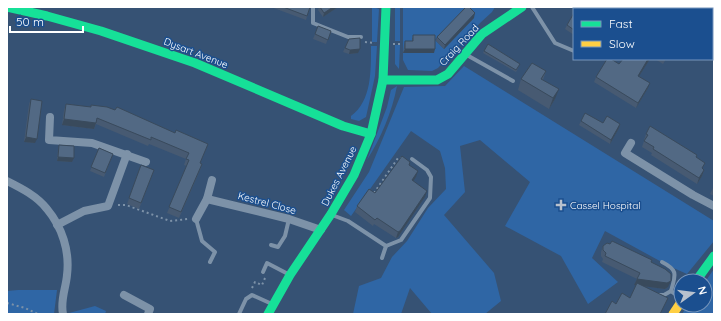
<svg xmlns="http://www.w3.org/2000/svg" width="721" height="321" font-family="Quicksand,sans-serif">
<style>
.green{fill:#2f66a5;fill-rule:evenodd}
.lines{fill:none;stroke-linecap:round;stroke-linejoin:round}
.path{stroke:#7d92a8;stroke-width:2;stroke-dasharray:2 3;stroke-linecap:butt}
.lane{stroke:#7d92a8;stroke-width:4}
.street{stroke:#7d92a8;stroke-width:8}
.fast{stroke:#16e098;stroke-width:9}
.slow{stroke:#ffcf43;stroke-width:9}
.wall{fill:#475a72}
.shaded-wall{fill:#394a5c}
.building{fill:#526984;stroke:#394a5c}
.poi-dot{fill:#b9c2ce;stroke:#1b4f8f;stroke-width:1.5}
.labels{text-anchor:middle;dominant-baseline:central;stroke-width:3;stroke-linejoin:round;paint-order:stroke}
.street-label{font-size:10px;fill:#fff;stroke:#1b4f8f}
.poi-label{font-size:10px;fill:#fff;stroke:#1b4f8f;text-anchor:start}
</style>
<rect width="100%" height="100%" fill="#365274"/>
<g class="green">
<path d="M372 7H376V8L379 9 377 42H372Z"/>
<rect x="395" y="7" width="5" height="34"/>
<path d="M403 7H495L492 12 480 23 438 68 432 71 408 70 403 60ZM474 17 444 49 435 40 438 35 440 36ZM412 38H417L434 53H414Z"/>
<path d="M395 45H400L399 69 395 64Z"/>
<path d="M371 46H377L375 76 366 117 359 121 351 119V116C372 101 371 70 371 46Z"/>
<path d="M464 66 714 221V241L687 274 669 266 605 231 592 258 618 282 588 304 561 256 505 226 530 182 480 140 460 146 465 192 444 215 494 273 501 301 485 314H432L410 288 401 314H353L359 286 381 278 392 257 407 241 428 208 446 189 445 168 440 151 411 131 351 216 344 210 369 172 404 87 445 86Z"/>
<path d="M397 86C392 112 381 138 367 160L387 107 391 90Z"/>
<path d="M714 269V314H682L688 305H705V282Z"/>
<path d="M18 290H57L54 314H7V291Z"/>
<path d="M95 306 106 311 105 314H69V313Z"/>
</g>
<g class="lines">
<g class="path">
<path d="M365 42 375 43"/>
<path d="M393 44H401"/>
<path d="M374 193 398 158H403"/>
<path d="M118 205H126L170 221 188 219"/>
<path d="M252 288 255 282 262 285 265 278"/>
<path d="M7 303 25 308 38 314"/>
</g>
<g class="lane">
<path d="M313 7V23L348 37H361"/>
<path d="M532 7 555 43 574 51"/>
<path d="M465 54 513 81"/>
<path d="M332 215 348 221 386 246 382 258"/>
<path d="M196 219 202 241 215 252 210 262"/>
<path d="M271 245 278 247 285 236 289 219"/>
<path d="M386 246 401 240 430 198 431 177 427 170 412 159"/>
<path d="M662 262C678 270 676 274 671 291L681 298"/>
<path d="M263 272 267 263 290 275"/>
<path d="M657 295H664L671 291"/>
<path d="M239 314 246 299 252 295 272 304"/>
</g>
<g class="street">
<path d="M50 117 49 140 92 143 146 162"/>
<path d="M631 143 625 153 693 195 714 206"/>
<path d="M7 181C21 188 37 196 47 209 62 227 70 251 67 275 66 288 60 300 63 314"/>
<path d="M207 199 289 219 321 230"/>
<path d="M196 219 207 199 212 180"/>
<path d="M57 225 84 211 108 206 127 154"/>
<path d="M124 295 150 309 148 314"/>
</g>
<g class="fast">
<path d="M7 7 47 16 101 31 195 63 343 126 371 134"/>
<path d="M383 80H437L448 74 482 34 522 7"/>
<path d="M696 281 714 256"/>
<path d="M268 314 290 275 331 214 354 175 371 134 383 80 386 7"/>
</g>
<path class="slow" d="M673 314 681 302"/>
</g>
<g class="wall">
<path d="M271 7H310L306 20Z"/>
<path d="M319 7H338L323 17 318 10Z"/>
<path d="M574 13V35L565 29 567 25Z"/>
<path d="M474 18 444 49 436 41 437 37Z"/>
<path d="M331 31 326 44 313 39 315 34Z"/>
<path d="M413 35 434 53H403L404 45 405 41H412Z"/>
<path d="M349 39 358 53 349 54 343 52Z"/>
<path d="M484 51 519 66 516 72 483 53Z"/>
<path d="M650 59 639 76 648 88 636 108 594 82 596 77 619 64Z"/>
<path d="M655 59H666L663 64Z"/>
<path d="M546 71 543 80 555 99 549 109 518 90 521 79Z"/>
<path d="M31 99 35 143 24 142 29 104Z"/>
<path d="M66 104 90 107 91 105 208 144 200 163 202 164 200 170 179 218 167 213 187 166 184 165 186 159 149 144 148 146 96 124 94 129 62 125 64 110Z"/>
<path d="M581 121 603 123 620 124 619 128 610 144 579 125Z"/>
<path d="M646 134 696 157 703 169 704 170 702 176 697 184 651 155 652 153 642 147 644 141V140Z"/>
<path d="M59 145 74 158 72 162 57 161 58 149Z"/>
<path d="M99 148 113 154 104 177 90 171Z"/>
<path d="M410 162 409 165 416 177 413 181 425 197 398 237 396 238 374 224 373 226 355 212 357 206 375 193Z"/>
<path d="M141 165 154 170 139 209 127 204Z"/>
<path d="M714 186V196L710 194Z"/>
<path d="M603 246 651 262 668 287 665 289 643 286 668 298 665 305 616 304 630 298 636 285H634L637 279 602 262 603 259 601 256V252Z"/>
</g>
<g class="shaded-wall">
<path d="M333 7H338L323 17 324 13Z"/>
<path d="M475 13 474 18 444 49 445 45Z"/>
<path d="M360 49 358 53 349 54 350 50Z"/>
<path d="M405 49H435L434 53H403Z"/>
<path d="M648 59H650L636 81 638 76Z"/>
<path d="M650 83 648 88 636 108 638 103Z"/>
<path d="M559 89 555 99 549 109 553 98Z"/>
<path d="M64 119 96 123 94 129 62 125Z"/>
<path d="M620 124 619 128 610 144 611 140Z"/>
<path d="M26 137 37 139 35 143 24 142Z"/>
<path d="M58 157 74 158 72 162 57 161Z"/>
<path d="M704 170 702 176 697 184 699 178Z"/>
<path d="M418 171 416 177 410 186 412 180Z"/>
<path d="M427 191 425 197 398 237 396 238 398 232Z"/>
<path d="M637 279 671 281 668 287 665 289 634 285Z"/>
</g>
<g class="building">
<path d="M283 7H310L307 16Z"/>
<path d="M320 7H333L324 13Z"/>
<path d="M466 7H469L475 13 445 45 437 37Z"/>
<path d="M578 7H595L593 9H577Z"/>
<path d="M651 7H677L680 9H649Z"/>
<path d="M574 13V30L567 25Z"/>
<path d="M318 26 331 31 328 40 315 34Z"/>
<path d="M413 35H435V49H405V41H413Z"/>
<path d="M360 38V49L350 50 345 48 349 39Z"/>
<path d="M488 44 520 64 516 70 484 51Z"/>
<path d="M607 59H611L619 64 623 59H648L638 76 650 83 638 103 596 77Z"/>
<path d="M532 63 546 71 541 79 559 89 553 98 521 79Z"/>
<path d="M31 99 42 101 37 139 26 137Z"/>
<path d="M66 104 91 107V105L107 107 115 110 117 107 175 133 176 130 208 144 200 163 202 164 181 212 169 207 189 160 186 159 189 153 151 137V140L97 118 96 123 64 119Z"/>
<path d="M585 113 603 123 607 116 620 124 611 140 581 121Z"/>
<path d="M650 126 697 155 696 157 705 163 702 168 704 170 699 178 653 149 654 147 644 141 648 135 646 134Z"/>
<path d="M59 145 74 146V158L58 157Z"/>
<path d="M99 148 113 154 105 173 91 167Z"/>
<path d="M402 156 410 162 409 165 418 171 412 180 427 191 400 231 398 232 377 218 375 220 357 206 369 189 375 193Z"/>
<path d="M141 165 154 170 141 203 129 198Z"/>
<path d="M612 241 652 260 651 262 665 269 671 274V281L667 283 637 279 640 273 605 256 606 253 603 250V246L607 243 610 244Z"/>
<path d="M637 283 668 298 660 314H605L612 301 616 304 622 293 630 298Z"/>
</g>
<path class="poi-dot" d="M559 199h4v4h4v4h-4v4h-4v-4h-4v-4h4z"/>
<g class="labels">
<g class="street-label">
<text transform="translate(459 45) rotate(-47)">Craig Road</text>
<text transform="translate(196 53) rotate(21)">Dysart Avenue</text>
<text transform="translate(339 176) rotate(-63)">Dukes Avenue</text>
<text transform="translate(267 203) rotate(15)">Kestrel Close</text>
</g>
<g class="poi-label">
<text x="570" y="205">Cassel Hospital</text>
</g>
</g>
<rect width="721" height="321" fill="none" stroke="#ffffff" stroke-width="16"/>
<rect x="573" y="8" width="140" height="52" fill="#1b4f8f" stroke="#7695bc"/>
<rect x="581" y="21" width="20" height="6" fill="#16e098" stroke="#7695bc"/>
<text x="609" y="28" font-size="12" fill="#ffffff">Fast</text>
<rect x="581" y="41" width="20" height="6" fill="#ffcf43" stroke="#7695bc"/>
<text x="609" y="48" font-size="12" fill="#ffffff">Slow</text>
<g transform="translate(693 293) rotate(76)"><circle r="19" fill="#1b4f8f" stroke="#7695bc"/>
<path d="M0-3L7 15L0 10L-7 15Z" fill="#b9c2ce"/>
<text y="-6" font-size="11" font-weight="bold" text-anchor="middle" fill="#ffffff">N</text>
</g>
<path d="M10 26v6h73v-6" fill="none" stroke="#ffffff" stroke-width="2"/>
<text x="16" y="26" font-size="12" fill="#ffffff" stroke="#1b4f8f" stroke-width="3" paint-order="stroke">50 m</text>
</svg>
